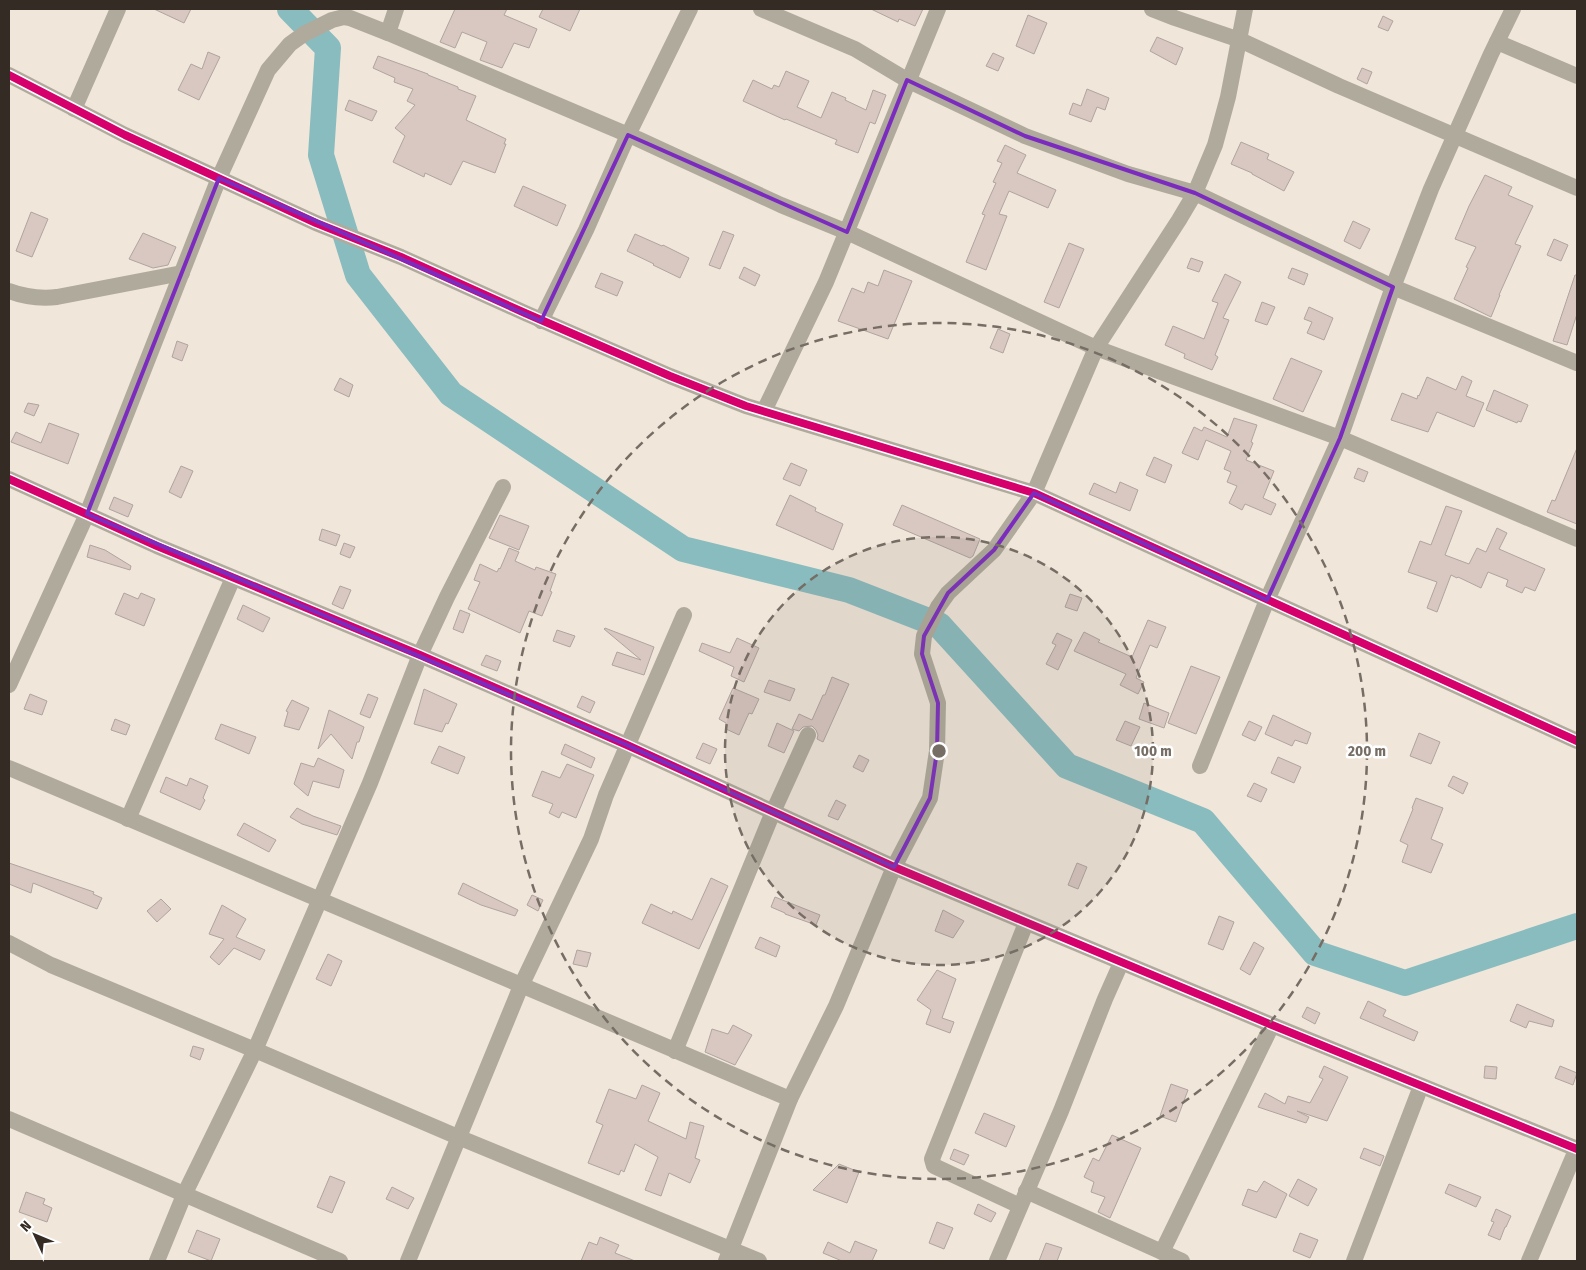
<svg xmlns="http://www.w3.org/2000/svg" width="1586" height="1270" font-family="'Fira Sans Condensed',sans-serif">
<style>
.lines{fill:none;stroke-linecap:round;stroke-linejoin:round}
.river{stroke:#89bcbf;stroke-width:26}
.building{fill:#d9c7c1;stroke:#afa59f}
.street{stroke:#b0aa9d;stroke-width:16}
.cycleway-casing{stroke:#fff;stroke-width:11}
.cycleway{stroke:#d6006c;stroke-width:8}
.marked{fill:none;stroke:#7b2cbf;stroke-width:4;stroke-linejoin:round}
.ring{fill:none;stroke:#766d64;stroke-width:2.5;stroke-dasharray:9 6}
.centre{fill:#766d64;stroke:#fff;stroke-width:2.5}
.ring-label{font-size:15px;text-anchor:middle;font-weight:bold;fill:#766d64;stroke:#fff;stroke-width:5;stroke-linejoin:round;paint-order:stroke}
</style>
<rect width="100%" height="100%" fill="#f1e6da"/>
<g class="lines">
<path class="river" d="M290 9 328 48 321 155 358 275 451 394 683 549 849 590 939 625 1067 766 1203 821 1315 953 1405 983 1577 926"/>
</g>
<g class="building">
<path d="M154 9H191L184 23Z"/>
<path d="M455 9H507L504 15 537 29 529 48 514 43 502 68 480 60 487 42 462 32 455 48 440 42Z"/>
<path d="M543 9H580L570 31 539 17Z"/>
<path d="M871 9H923L915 26 899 19 898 22Z"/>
<path d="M1028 15 1047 23 1034 54 1016 46Z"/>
<path d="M1383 16 1393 21 1388 31 1378 27Z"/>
<path d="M1157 37 1183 48 1176 65 1150 51Z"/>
<path d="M208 52 220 57 199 100 178 90 191 64 202 69Z"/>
<path d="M993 53 1004 58 998 71 986 66Z"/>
<path d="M378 56 428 74V75L458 87V89L476 96 466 120 506 139 504 144H506L495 173 463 161 451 185 425 173 424 177 393 162 405 136 395 128 415 105 407 101 413 89 394 82 395 78 373 68Z"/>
<path d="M1362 68 1372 72 1367 84 1357 79Z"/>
<path d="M786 71 809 81 797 107 821 118 832 92 846 98 845 100 866 110 873 90 886 95 875 124 870 122 858 153 835 144 837 140 786 119 785 120 743 101 753 80 772 89 774 85 779 87Z"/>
<path d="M1087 89 1109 98 1105 110 1097 107 1091 122 1069 114 1073 103 1081 106Z"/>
<path d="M349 100 377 111 372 121 345 110Z"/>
<path d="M1241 142 1269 154 1267 159 1294 172 1284 191 1252 174V173L1231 164Z"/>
<path d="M1005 145 1026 155 1017 173 1056 190 1048 208 1009 191 999 214 1007 216 986 270 966 262 985 215 982 214 996 183 993 182 1002 163 997 161Z"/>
<path d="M1485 175 1512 187 1508 195 1533 206 1515 244 1521 246 1499 295H1500L1491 317 1454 299 1468 268 1466 267 1476 247 1455 239 1469 206Z"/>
<path d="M523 186 566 205 557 226 514 206Z"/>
<path d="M31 212 48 219 32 257 16 251Z"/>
<path d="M1353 221 1370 229 1360 249 1344 241Z"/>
<path d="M723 231 734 235 720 269 709 265Z"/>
<path d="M143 233 176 247 168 265 153 268 129 259Z"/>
<path d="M635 234 662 246 663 245 689 258 680 278 653 265 654 264 627 251Z"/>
<path d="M1554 239 1568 245 1561 261 1547 255Z"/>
<path d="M1069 243 1084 249 1059 308 1044 302Z"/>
<path d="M1191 258 1203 262 1199 272 1187 268Z"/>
<path d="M744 267 760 275 755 286 739 278Z"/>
<path d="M1292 268 1308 274 1304 285 1288 278Z"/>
<path d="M884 270 912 281 888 339 838 321 852 288 864 293 868 282 878 286Z"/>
<path d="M601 273 623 282 617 296 595 287Z"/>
<path d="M1225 274 1241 282 1223 318 1229 320 1215 355 1218 357 1212 370 1184 358 1185 354 1165 345 1173 326 1204 339 1218 303 1212 301Z"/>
<path d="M1575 275H1577V314L1567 345 1553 341Z"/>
<path d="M1262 302 1275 307 1267 325 1255 321Z"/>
<path d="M1309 307 1333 318 1324 340 1307 333 1312 322 1304 319Z"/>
<path d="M998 329 1010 334 1003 353 990 348Z"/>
<path d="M177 341 188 345 182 361 172 357Z"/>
<path d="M1291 358 1322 371 1303 412 1273 399Z"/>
<path d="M1462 376 1472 381 1466 396 1484 403 1474 427 1437 412 1428 432 1391 420 1402 393 1417 399 1418 395 1419 396 1427 377 1456 390Z"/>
<path d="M340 378 353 385 349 397 334 390Z"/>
<path d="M1494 390 1528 405 1521 422 1518 421 1517 423 1486 410Z"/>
<path d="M28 403 39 405 34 416 24 412Z"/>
<path d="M1234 418 1257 425 1251 442 1253 443 1246 460 1274 471 1263 498 1276 504 1271 515 1245 504 1242 510 1229 503 1237 486 1227 482 1231 472 1224 469 1231 451 1206 440 1198 460 1182 453 1194 427 1202 431 1204 427 1227 437Z"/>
<path d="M49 423 79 434 68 464 11 442 16 432 41 443Z"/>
<path d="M1577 448V524L1547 512 1552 500 1555 501Z"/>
<path d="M1154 457 1172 465 1165 483 1146 475Z"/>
<path d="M791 463 807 470 800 486 783 479Z"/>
<path d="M181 466 193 471 181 498 169 492Z"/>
<path d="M1358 468 1368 472 1364 482 1354 478Z"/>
<path d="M1120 482 1138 490 1130 511 1089 494 1094 483 1116 493Z"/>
<path d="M790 495 816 508 815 511 843 524 833 550 776 525Z"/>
<path d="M114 497 133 505 128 517 109 509Z"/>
<path d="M902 505 980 539 973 556 970 558 893 525Z"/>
<path d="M1446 506 1462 511 1445 555 1469 564 1477 548 1486 552 1497 528 1507 533 1499 549 1545 569 1535 591 1525 587 1522 593 1506 586 1508 580 1488 572 1481 588 1458 577 1457 578 1451 575 1437 612 1427 608 1437 582 1408 572 1420 541 1431 545Z"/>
<path d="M500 515 529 526 519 550 489 538Z"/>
<path d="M322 529 340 535 336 546 319 540Z"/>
<path d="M344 543 355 547 350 558 340 554Z"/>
<path d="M90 545 105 550 131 566 130 570 87 557Z"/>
<path d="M509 548 519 552 515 561 535 570 536 567 556 574 550 591 552 592 542 616 529 611 520 633 468 609 480 582 474 580 480 564 497 572 499 568 500 569Z"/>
<path d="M340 586 351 590 343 609 332 604Z"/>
<path d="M124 593 138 599 141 593 155 599 144 626 115 614Z"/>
<path d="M1070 594 1082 598 1077 611 1065 607Z"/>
<path d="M243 605 270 618 263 632 237 619Z"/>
<path d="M460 610 470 614 463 633 453 629Z"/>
<path d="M1148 620 1166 627 1157 648 1150 645 1136 678 1144 682 1138 694 1120 685 1126 674 1074 651 1084 632 1100 640 1098 642 1132 657Z"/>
<path d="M605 628 654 647 644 675 612 665 617 652 641 660 604 629Z"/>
<path d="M557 630 575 636 570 647 553 641Z"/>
<path d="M1057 633 1072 640 1058 670 1046 664 1056 645 1052 643Z"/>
<path d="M737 638 759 648 744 682 731 676 734 667 699 651 702 643 730 653Z"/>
<path d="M486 655 501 661 497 671 481 665Z"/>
<path d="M1191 666 1220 677 1196 734 1168 723Z"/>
<path d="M832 677 849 684 823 742 817 739 818 735 816 730 812 726 803 727 799 731 792 729 799 714 812 720 823 695H825Z"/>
<path d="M769 680 795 689 790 701 764 692Z"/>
<path d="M733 688 759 699 752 714 749 713 739 735 726 729V723L719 719Z"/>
<path d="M424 689 457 704 448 724 446 723 442 732 414 724Z"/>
<path d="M30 694 47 701 42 715 24 709Z"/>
<path d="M368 694 378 698 370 718 360 714Z"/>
<path d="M582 696 595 702 590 713 577 707Z"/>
<path d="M292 700 309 708 299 730 284 726 288 712 286 711Z"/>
<path d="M1144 703 1169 713 1164 728 1139 719Z"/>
<path d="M329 710 364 727 359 742H357L352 759 331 734 318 749Z"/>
<path d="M1273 715 1311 733 1307 744 1295 740 1292 746 1265 734Z"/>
<path d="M115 719 130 725 126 735 111 730Z"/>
<path d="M1125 721 1140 727 1131 746 1116 740Z"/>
<path d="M1249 721 1262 727 1255 741 1242 735Z"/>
<path d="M777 723 794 731 784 753 768 746Z"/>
<path d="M221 724 256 737 249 754 215 739Z"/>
<path d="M1419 733 1440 742 1431 764 1410 756Z"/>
<path d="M703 743 717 749 710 764 696 758Z"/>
<path d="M565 744 595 758 591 768 561 754Z"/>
<path d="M439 746 465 757 458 774 431 763Z"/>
<path d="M859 755 869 760 863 772 853 767Z"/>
<path d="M1278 757 1301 767 1294 783 1271 773Z"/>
<path d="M318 758 344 770 339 788 313 781 308 796 294 784 301 763 314 767Z"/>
<path d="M567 764 594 775 576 818 562 812 559 818 549 813 553 804 532 796 542 771 560 778Z"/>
<path d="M1453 776 1468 783 1463 794 1448 786Z"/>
<path d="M166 777 187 786 190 778 208 786 203 798 205 800 200 810 160 792Z"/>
<path d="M1254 783 1267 789 1261 802 1247 796Z"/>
<path d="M1416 798 1443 808 1431 839 1443 844 1431 873 1402 862 1408 845 1400 841 1413 809 1412 808Z"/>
<path d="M836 800 846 805 838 820 828 816Z"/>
<path d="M297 808 313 816 341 826 337 835 302 824 290 817Z"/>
<path d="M244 823 276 840 269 852 237 835Z"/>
<path d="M9 863 94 892 93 894 102 898 97 909 33 883 31 893 9 884Z"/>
<path d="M1077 863 1087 867 1078 889 1068 885Z"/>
<path d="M711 878 728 886 699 949 642 923 651 904 672 914 673 911 692 920Z"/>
<path d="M463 883 518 910 515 916 481 905 458 894Z"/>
<path d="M532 895 543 900 538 911 527 905Z"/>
<path d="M775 897 820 915 816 925 785 914V913L771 907Z"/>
<path d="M161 899 171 909 157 922 147 911Z"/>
<path d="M222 905 246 919 236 937 265 950 260 960 234 948 219 965 210 957 224 939 209 934Z"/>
<path d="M943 910 964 921 953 938 935 931Z"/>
<path d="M1219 916 1234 922 1223 950 1208 944Z"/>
<path d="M760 937 780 946 776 957 755 948Z"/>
<path d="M1254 942 1264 948 1250 975 1240 969Z"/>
<path d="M577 950 591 953 587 967 573 964Z"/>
<path d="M328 954 342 961 331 986 316 979Z"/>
<path d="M937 970 956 979 942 1018 954 1022 950 1033 926 1024 931 1010 917 1000Z"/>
<path d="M1368 1001 1386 1010 1383 1016 1418 1032 1414 1041 1360 1018Z"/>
<path d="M1517 1004 1554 1020 1552 1027 1529 1021 1526 1028 1510 1021Z"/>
<path d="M1307 1007 1320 1013 1315 1024 1302 1017Z"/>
<path d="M733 1025 752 1035 735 1065 705 1052 712 1029 728 1034Z"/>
<path d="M193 1046 204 1049 200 1060 190 1056Z"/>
<path d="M1324 1066 1348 1077 1327 1121 1297 1111 1309 1117 1306 1123 1258 1107 1265 1093 1285 1104 1288 1096 1310 1103 1323 1079 1319 1077Z"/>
<path d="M1485 1066 1497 1067 1496 1079 1484 1078Z"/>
<path d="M1560 1066 1577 1073 1573 1085 1555 1078Z"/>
<path d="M1171 1084 1188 1090 1176 1122 1160 1116Z"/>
<path d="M642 1085 660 1093 648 1121 686 1139 690 1122 704 1126 695 1158 700 1160 690 1183 669 1173 661 1196 645 1190 658 1157 635 1144 624 1172 621 1170 619 1175 588 1163 603 1125 596 1122 609 1089 636 1099Z"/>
<path d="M984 1113 1015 1126 1006 1147 975 1133Z"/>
<path d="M1112 1135 1141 1148 1110 1218 1098 1212 1105 1197 1091 1192 1094 1182 1084 1177 1093 1158 1099 1161Z"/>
<path d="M1364 1148 1384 1156 1380 1166 1360 1158Z"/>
<path d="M954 1149 969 1155 964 1165 950 1159Z"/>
<path d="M839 1164 859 1172 847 1203 813 1190Z"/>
<path d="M330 1176 345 1182 332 1213 317 1207Z"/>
<path d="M1298 1179 1317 1189 1308 1206 1289 1196Z"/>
<path d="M1264 1181 1287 1194 1276 1218 1242 1205 1248 1189 1257 1192Z"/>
<path d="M1449 1184 1481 1197 1476 1207 1445 1193Z"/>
<path d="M392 1187 414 1198 408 1209 386 1199Z"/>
<path d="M26 1192 45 1199 43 1204 52 1208 47 1222 19 1212Z"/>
<path d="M978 1204 996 1213 991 1222 974 1214Z"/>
<path d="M1496 1209 1511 1216 1506 1227H1505L1500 1240 1488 1235 1494 1222 1491 1221Z"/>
<path d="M937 1222 953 1228 944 1249 929 1243Z"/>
<path d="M197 1230 220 1239 211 1261 188 1252Z"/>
<path d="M1300 1233 1318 1240 1310 1258 1293 1251Z"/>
<path d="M600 1237 619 1245 615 1253 635 1261H581L589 1242 597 1245Z"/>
<path d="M855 1241 877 1250 872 1261H842L823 1253 828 1242 850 1253Z"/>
<path d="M1046 1243 1062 1248 1057 1261H1039Z"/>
</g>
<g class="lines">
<g class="street">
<path d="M761 9 855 49 907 80 1025 136 1128 174 1195 193 1393 287 1577 363"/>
<path d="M1152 9 1175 18 1240 40 1339 86 1577 188"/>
<path d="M388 33 638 139 781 205 847 232 1096 348 1340 438 1577 539"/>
<path d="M1497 42 1577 76"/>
<path d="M9 75 125 135 316 223 401 257 525 313 670 376 746 406 1034 493 1577 741"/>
<path d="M74 109 118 9"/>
<path d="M9 291C25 297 39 299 57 297L182 273"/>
<path d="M541 321 586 230 628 135 690 9"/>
<path d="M764 411 826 282 938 9"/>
<path d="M9 479 157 546 420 655 627 745 894 867 1272 1025 1577 1149"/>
<path d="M9 685 87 514 219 178 268 70 290 44 304 34 332 20 344 17 350 18 388 33 396 9"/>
<path d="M1200 766 1267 600 1340 438 1393 287 1431 189 1491 54 1513 9"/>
<path d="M9 768 790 1099"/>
<path d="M128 819 233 578"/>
<path d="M9 943 51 965 255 1050 458 1137 759 1261"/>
<path d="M675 1051 773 812 808 735"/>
<path d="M9 1119 340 1261"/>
<path d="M1026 1191 1182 1261"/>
<path d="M1020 1206 934 1166 932 1159 1026 923"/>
<path d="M1162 1252 1272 1025"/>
<path d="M157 1261 184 1195 255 1050 370 783 420 655 447 597 503 487"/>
<path d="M408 1261 521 986 591 839 606 795 684 615"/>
<path d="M726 1261 790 1099 836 1006 894 867 930 798 937 751 938 703 922 654 924 636 938 607 948 593 994 550 1034 493 1096 348 1179 220 1195 193 1215 145 1228 97 1245 9"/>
<path d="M997 1261 1061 1111 1105 999 1121 963"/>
<path d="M1354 1261 1421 1086"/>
<path d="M1529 1261 1577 1148"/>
</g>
<defs>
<g id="cycleway">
<path d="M9 75 125 135 316 223 401 257 525 313 670 376 746 406 1034 493 1577 741"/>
<path d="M9 479 157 546 420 655 627 745 894 867 1272 1025 1577 1149"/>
</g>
</defs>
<use href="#cycleway" class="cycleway-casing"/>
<use href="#cycleway" class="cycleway"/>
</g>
<path class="marked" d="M907 80 1025 136 1195 193 1393 287 1340 438 1267 600 1034 493 994 550 948 593 924 636 922 654 938 703 937 751 930 798 894 867 627 745 87 514 219 178 541 321 628 135 847 232Z"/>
<circle cx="939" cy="751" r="214" fill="#766d64" fill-opacity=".12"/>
<g class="ring">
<circle cx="939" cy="751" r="214"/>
<circle cx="939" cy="751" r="428"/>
</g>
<circle cx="939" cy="751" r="8" class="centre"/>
<g class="ring-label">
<text x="1153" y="756">100 m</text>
<text x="1367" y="756">200 m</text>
</g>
<rect width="1586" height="1270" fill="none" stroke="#342c24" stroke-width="20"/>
<g transform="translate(35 1235) rotate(314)" stroke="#ffffff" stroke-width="4" paint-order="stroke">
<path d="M0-4L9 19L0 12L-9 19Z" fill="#342c24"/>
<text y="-8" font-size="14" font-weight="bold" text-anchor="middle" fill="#342c24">N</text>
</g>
</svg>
